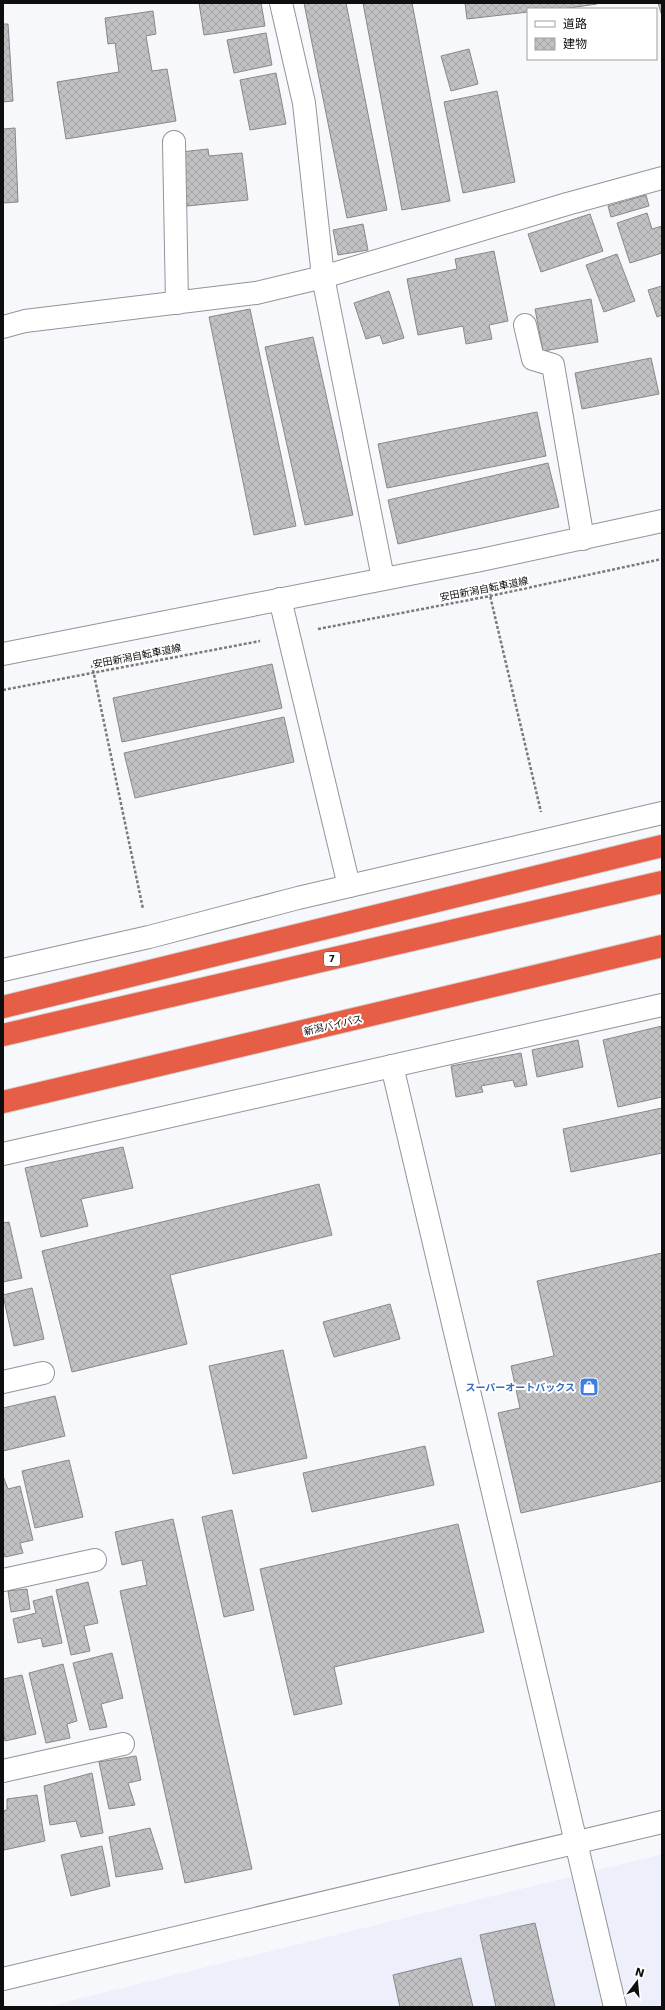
<svg xmlns="http://www.w3.org/2000/svg" width="665" height="2010" font-family="'DejaVu Sans','Noto Sans JP',sans-serif">
<style>
.built{fill:#edeffb}
.building{fill:url(#building-cross-hatch);stroke:#88878a}
.lines{fill:none;stroke-linecap:round;stroke-linejoin:round}
.minor-casing{stroke:#939498;stroke-width:24}
.highway-casing{stroke:#d4d4d4;stroke-width:24}
.path{stroke:#797a7c;stroke-width:2.5;stroke-dasharray:3 2;stroke-linecap:butt}
.minor{stroke:#fff;stroke-width:22}
.highway{stroke:#e65e46;stroke-width:22}
.labels{text-anchor:middle;dominant-baseline:central;stroke-width:4;stroke-linejoin:round;paint-order:stroke}
.shield{fill:#fff;stroke:#565657;stroke-width:1}
.shield-label{font-size:9px;font-weight:bold;fill:#0e0e0f}
.street-label{font-size:10px;fill:#0e0e0f;stroke:#fff}
.shop-label{font-size:10px;font-weight:bold;fill:#366cbe;stroke:#fff;text-anchor:end}
</style>
<defs>
<pattern id="building-cross-hatch" width="8" height="8" patternUnits="userSpaceOnUse"><rect width="8" height="8" fill="#c1c1c4"/><path d="M0 0l8 8M0 8l8-8" fill="none" stroke="#a5a5a7"/></pattern>
</defs>
<rect width="100%" height="100%" fill="#f7f8fc"/>
<path class="built" d="M662 1854V2007H46Z"/>
<g class="building">
<path d="M199 3H261L265 26 204 35Z"/>
<path d="M304 3H346L387 210 347 218Z"/>
<path d="M363 3H412L450 201 402 210Z"/>
<path d="M465 3H597V4L562 9H528V12L467 19Z"/>
<path d="M658 3H662V16Z"/>
<path d="M153 11 156 34 146 36 152 71 167 69 176 121 66 139 57 82 119 72 115 43 108 44 105 18Z"/>
<path d="M3 24H8L13 101 3 102Z"/>
<path d="M266 33 272 65 234 73 227 40Z"/>
<path d="M469 49 478 84 451 91 441 56Z"/>
<path d="M276 73 286 124 250 130 240 80Z"/>
<path d="M497 91 515 182 463 193 444 102Z"/>
<path d="M15 128 18 202 3 203V129Z"/>
<path d="M208 149 209 156 242 153 248 200 187 206 181 152Z"/>
<path d="M646 195 649 206 611 217 608 206Z"/>
<path d="M647 213 652 229 662 226V253L630 263 617 223Z"/>
<path d="M590 214 603 251 541 272 528 234Z"/>
<path d="M363 224 368 250 338 255 333 230Z"/>
<path d="M494 251 508 321 489 325 492 339 466 344 463 326 418 335 407 279 457 269 455 259Z"/>
<path d="M617 254 635 301 604 312 586 265Z"/>
<path d="M662 286V315L657 317 648 290Z"/>
<path d="M389 291 404 338 383 344 380 335 366 339 354 303Z"/>
<path d="M591 299 598 342 543 351 535 309Z"/>
<path d="M250 309 296 526 254 535 209 317Z"/>
<path d="M313 337 353 515 305 525 265 347Z"/>
<path d="M651 358 659 394 582 409 575 373Z"/>
<path d="M537 412 546 456 387 488 378 444Z"/>
<path d="M548 463 559 507 398 544 388 500Z"/>
<path d="M272 664 282 708 122 742 113 698Z"/>
<path d="M284 717 294 762 135 798 124 753Z"/>
<path d="M662 1026V1097L618 1107 603 1040Z"/>
<path d="M578 1040 583 1067 537 1077 532 1050Z"/>
<path d="M521 1053 527 1085 515 1087 513 1080 481 1086 483 1092 456 1097 451 1066Z"/>
<path d="M662 1108V1153L571 1172 563 1129Z"/>
<path d="M123 1147 133 1188 81 1199 88 1226 41 1237 25 1168Z"/>
<path d="M319 1184 332 1235 170 1275 187 1344 72 1372 42 1251Z"/>
<path d="M9 1222 22 1278 3 1282V1223Z"/>
<path d="M662 1253V1481L521 1513 498 1413 520 1408 511 1366 554 1356 537 1281Z"/>
<path d="M32 1288 44 1339 14 1346 3 1295Z"/>
<path d="M390 1304 400 1339 334 1357 323 1322Z"/>
<path d="M283 1350 307 1458 233 1474 209 1366Z"/>
<path d="M55 1396 65 1436 3 1451V1408Z"/>
<path d="M425 1446 434 1485 312 1512 303 1473Z"/>
<path d="M69 1460 83 1517 35 1528 22 1471Z"/>
<path d="M3 1476 8 1489 20 1486 33 1540 20 1543 23 1553 5 1557 3 1549Z"/>
<path d="M232 1510 254 1610 224 1617 202 1517Z"/>
<path d="M173 1519 252 1869 185 1883 120 1591 147 1585 142 1560 122 1565 115 1532Z"/>
<path d="M458 1524 484 1632 334 1667 342 1704 294 1715 260 1569Z"/>
<path d="M88 1582 98 1623 84 1626 90 1651 71 1655 56 1590Z"/>
<path d="M27 1589 30 1609 11 1612 8 1591Z"/>
<path d="M52 1596 62 1643 43 1647 41 1638 18 1643 13 1619 36 1613 33 1601Z"/>
<path d="M112 1653 123 1698 101 1704 107 1727 90 1730 73 1663Z"/>
<path d="M63 1664 77 1721 67 1724 70 1738 46 1743 29 1673Z"/>
<path d="M22 1675 36 1734 5 1741 3 1731V1679Z"/>
<path d="M136 1756 141 1780 128 1783 135 1805 109 1809 99 1762Z"/>
<path d="M92 1773 103 1833 81 1837 76 1821 50 1825 44 1786Z"/>
<path d="M37 1795 45 1841 4 1850 3 1811 7 1810V1799Z"/>
<path d="M150 1828 163 1869 116 1877 109 1837Z"/>
<path d="M102 1846 110 1886 71 1896 61 1855Z"/>
<path d="M535 1923 555 2007H496L480 1935Z"/>
<path d="M461 1958 473 2007H400L393 1975Z"/>
</g>
<g class="lines">
<defs>
<g id="minor">
<path d="M281 3 304 103 323 277 383 578"/>
<path d="M174 142 177 303"/>
<path d="M525 325 533 359 553 365 583 539"/>
<path d="M3 327 25 321 256 293 323 277 567 204 662 178"/>
<path d="M280 599 349 886"/>
<path d="M3 654 481 560 662 521"/>
<path d="M3 970 149 937 298 898 662 813"/>
<path d="M392 1066 615 2007"/>
<path d="M3 1154 662 1005"/>
<path d="M3 1382 43 1373"/>
<path d="M3 1580 95 1560"/>
<path d="M3 1771 123 1744"/>
<path d="M3 1979 662 1822"/>
</g>
<g id="highway">
<path d="M3 1007 662 846"/>
<path d="M3 1035 662 882"/>
<path d="M3 1102 662 946"/>
</g>
</defs>
<use href="#minor" class="minor-casing"/>
<use href="#highway" class="highway-casing"/>
<g class="path">
<path d="M488 587 541 812"/>
<path d="M318 629 490 596 662 559"/>
<path d="M92 665 143 909"/>
<path d="M3 690 260 641"/>
</g>
<use href="#minor" class="minor"/>
<use href="#highway" class="highway"/>
</g>
<defs>
<symbol id="shop-square" viewBox="-11 -11 22 22"><rect x="-9" y="-9" width="18" height="18" rx="4" fill="#3f7fe0" stroke="#fff"/><path d="M-5-2.5h2.3a2.7 3.5 0 0 1 5.4 0H5L5.5 6h-11ZM-1.5-2.5h3a1.5 2.3 0 0 0-3 0Z" fill="#fff"/></symbol>
</defs>
<g fill-rule="evenodd">
<use href="#shop-square" x="578" y="1376" width="22" height="22"/>
</g>
<g class="labels">
<rect class="shield" x="324" y="952" width="16" height="14" rx="3"/>
<g class="shield-label">
<text x="332" y="959">7</text>
</g>
<g class="street-label">
<text transform="translate(484 589) rotate(-11)">安田新潟自転車道線</text>
<text transform="translate(137 656) rotate(-11)">安田新潟自転車道線</text>
<text transform="translate(333 1025) rotate(-13)">新潟バイパス</text>
</g>
<g class="shop-label">
<text x="575" y="1387">スーパーオートバックス</text>
</g>
</g>
<rect width="665" height="2010" fill="none" stroke="#0e0e0f" stroke-width="8"/>
<rect x="527" y="8" width="130" height="52" fill="#ffffff" stroke="#9f9f9f"/>
<rect x="535" y="21" width="20" height="6" fill="#ffffff" stroke="#9f9f9f"/>
<text x="563" y="28" font-size="12" fill="#0e0e0f">道路</text>
<rect x="535" y="38" width="20" height="12" fill="url(#building-cross-hatch)" stroke="#9f9f9f"/>
<text x="563" y="48" font-size="12" fill="#0e0e0f">建物</text>
<g transform="translate(637 1982) rotate(16)" stroke="#ffffff" stroke-width="3" paint-order="stroke">
<path d="M0-3L7 15L0 10L-7 15Z" fill="#0e0e0f"/>
<text y="-6" font-size="11" font-weight="bold" text-anchor="middle" fill="#0e0e0f">N</text>
</g>
</svg>
